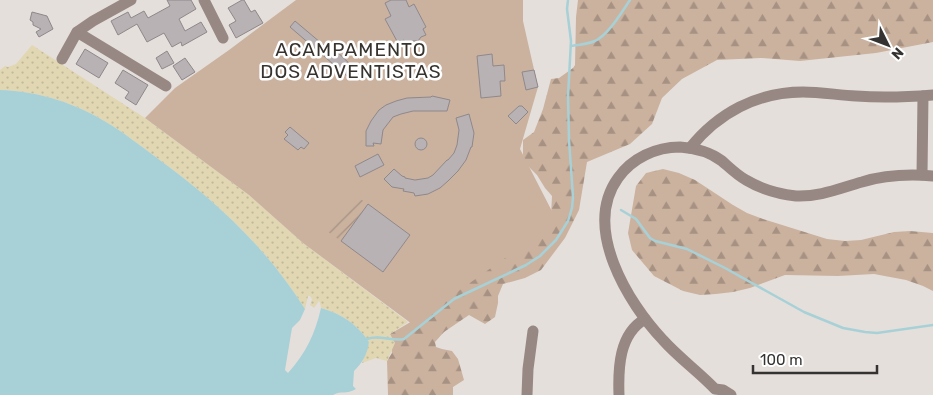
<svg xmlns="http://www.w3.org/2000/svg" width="933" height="395" font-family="Rubik,sans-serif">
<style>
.forest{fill:url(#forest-firs)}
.sand{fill:url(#sand-dots)}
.park{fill:#cbb29f}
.garden{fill:url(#garden-furrows)}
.water{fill:#a7d1d7}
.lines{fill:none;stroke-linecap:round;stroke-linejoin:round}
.stream{stroke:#a7d1d7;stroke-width:2.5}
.building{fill:#b9b2b5;stroke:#8f888b}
.minor{stroke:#988883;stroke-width:11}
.labels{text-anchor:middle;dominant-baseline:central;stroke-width:5;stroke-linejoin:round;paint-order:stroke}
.neighbourhood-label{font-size:19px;letter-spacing:1px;fill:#37332f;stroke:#fff}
</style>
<defs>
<pattern id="forest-firs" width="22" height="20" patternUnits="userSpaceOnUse" patternTransform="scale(1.25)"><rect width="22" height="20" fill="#cbb29f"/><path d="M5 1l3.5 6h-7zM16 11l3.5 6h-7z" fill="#a69182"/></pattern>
<pattern id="sand-dots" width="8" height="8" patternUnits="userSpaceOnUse" patternTransform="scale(1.25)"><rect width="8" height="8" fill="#e1d7b2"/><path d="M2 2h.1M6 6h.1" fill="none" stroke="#c2b99a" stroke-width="1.8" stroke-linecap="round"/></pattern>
<pattern id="garden-furrows" width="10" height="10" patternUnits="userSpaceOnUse" patternTransform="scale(1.25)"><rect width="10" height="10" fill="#cbb29f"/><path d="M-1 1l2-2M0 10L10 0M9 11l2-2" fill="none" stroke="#a69182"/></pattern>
</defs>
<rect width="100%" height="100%" fill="#e5dfdb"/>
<g class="forest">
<path d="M578 0H933V42L876 53 800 61 761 58 717 60 682 79 662 98 652 124 630 144 587 162 579 210 565 238 541 270 525 278 503 284 498 296V303L495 317 485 324 469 315 444 332 435 342 436 347 442 349 452 351 458 359 464 380 453 387V395H388L387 361 392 353 390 334 426 313 551 215 552 196 545 188 537 175 525 163 523 155V140L534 132 543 109 551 79 559 78 573 68 575 65 576 17Z"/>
<path d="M663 169 679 173 695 180 733 205 747 213 763 219 827 239 845 241 861 240 894 232 910 231 933 233V291L923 286 906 280 874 274 838 276 785 275 750 288 733 292 716 294 700 295 683 291 654 276 632 250 628 233 636 186 646 173Z"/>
</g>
<path class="sand" d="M32 45 145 118 249 195 303 243 408 322 390 334 395 343 387 361 376 358 362 363 366 353 369 342C357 324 342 314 321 308L320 303 319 301 314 308 310 305 312 299 310 296H308L305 309C265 246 217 202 157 158 142 147 127 135 111 125 78 104 39 91 0 90V70L5 66 8 67 16 64Z"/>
<path class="park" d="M296 0H523V21L538 87 520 149 557 221 412 324 303 243 249 195 145 118 175 88 229 50Z"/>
<path class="garden" d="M359 198 368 204 341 241 324 229C340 219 348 213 359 198Z"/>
<path class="water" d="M0 90C39 91 78 104 111 125 127 135 142 147 157 158 217 202 265 246 305 309L300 320 292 328 285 370 288 373C306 353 315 334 321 308 342 314 357 324 369 342 367 355 363 362 354 371L353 386 356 389C346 395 342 390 333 395H0Z"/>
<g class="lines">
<g class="stream">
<path d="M571 46C579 45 588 44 595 41 609 34 621 13 630 0"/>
<path d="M621 210 636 219 650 238 655 241 687 249 725 268 804 312 843 328 865 332 877 333 933 325"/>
<path d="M367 339C379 334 392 342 404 339L454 299 526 265 540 256 556 240 568 221 572 208 573 197 569 140 568 96 571 41 567 9 568 0"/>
</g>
</g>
<g class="building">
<path d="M167 0H191L196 9 179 19 185 31 201 22 207 32 182 46 181 42 172 47 164 33 147 42 137 24 118 35 111 21 128 12 131 18 144 11 148 18 170 6Z"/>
<path d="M242 0H244L251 12 255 10 263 23 236 38 229 25 236 21 228 8Z"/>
<path d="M391 0H406L409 7 414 4 426 27 423 29 426 35 421 37 418 41H413L406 45 404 40 398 43 385 19 391 16 385 3Z"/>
<path d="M32 12 47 16 53 29 39 37 36 32 41 29 33 25V22L30 20Z"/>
<path d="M295 21 327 48 330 45 354 68 347 76 290 27Z"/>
<path d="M85 49 108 63 99 78 76 64Z"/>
<path d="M167 51 174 63 162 69 156 58Z"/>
<path d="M492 54 493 66 504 65 505 81H500L501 96 481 98 477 56Z"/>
<path d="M185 58 195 72 182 80 173 66Z"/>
<path d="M123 70 148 85 136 105 125 98 129 92 115 83Z"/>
<path d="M534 70 538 87 526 90 522 72Z"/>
<path d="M432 96 450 100 447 111H413L401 114 393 117 383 130 381 144 373 143 374 146H366V131L371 121 379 110 386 105 396 101 407 98 431 97Z"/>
<path d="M519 106H522L528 112 516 124 508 116Z"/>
<path d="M469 114 474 133 472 147H471L466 160 458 171 448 181 440 188 428 194 415 196 414 193 403 191 404 189 392 187 384 179 394 169 402 176 405 177V178L415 180 428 178 433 175 447 160H448L454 153 457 145 459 130 456 118Z"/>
<path d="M290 127 309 143 304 149 301 147 298 150 284 139 288 135 285 132Z"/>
<circle cx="421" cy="144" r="6"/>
<path d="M378 154 384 165 360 177 355 166Z"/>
<path d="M368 204 410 235 383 272 341 241Z"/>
</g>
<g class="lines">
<g class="minor">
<path d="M204 0 223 38"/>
<path d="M77 32 166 86"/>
<path d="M62 59 77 32 93 21 131 0"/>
<path d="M690 148C718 113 757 92 803 92 820 92 838 95 856 96 882 98 908 97 933 95"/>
<path d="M922 175 923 96"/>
<path d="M527 395 528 369 533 331"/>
<path d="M619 395C618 368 619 334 645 319"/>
<path d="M731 395 723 390 715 389C699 372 679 358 663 340 628 303 582 228 618 178 632 158 656 147 680 147 695 148 710 152 722 161 730 168 737 175 746 180 761 189 779 194 796 196 820 197 840 188 862 182 885 175 909 174 933 176"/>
</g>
</g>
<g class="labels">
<g class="neighbourhood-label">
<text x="351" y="49">ACAMPAMENTO<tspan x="351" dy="22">DOS ADVENTISTAS</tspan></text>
</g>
</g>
<g transform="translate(888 45) rotate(132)" stroke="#ffffff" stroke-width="4" paint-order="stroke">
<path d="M0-4L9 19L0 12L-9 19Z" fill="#353331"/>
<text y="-8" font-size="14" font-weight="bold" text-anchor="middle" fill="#353331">N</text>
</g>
<path d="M753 365v8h124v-8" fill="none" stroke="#353331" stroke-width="2.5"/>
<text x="760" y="365" font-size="15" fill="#353331" stroke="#ffffff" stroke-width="4" paint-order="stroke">100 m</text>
</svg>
